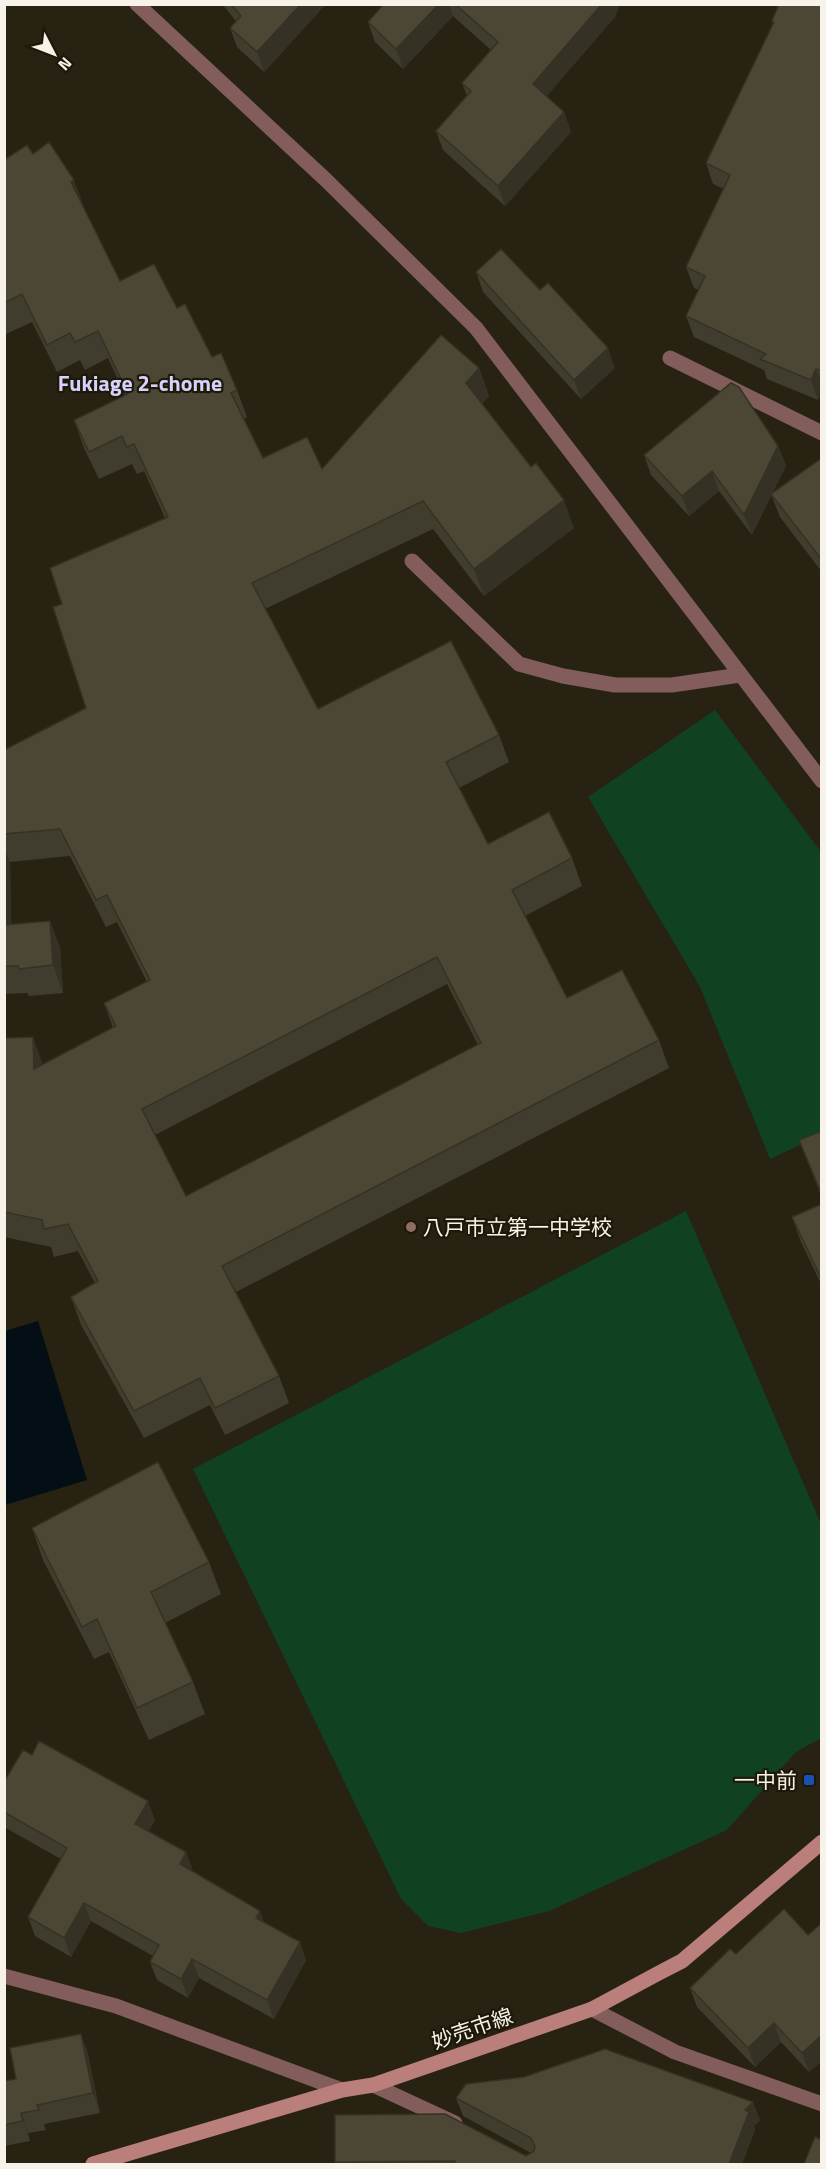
<svg xmlns="http://www.w3.org/2000/svg" width="826" height="2169" font-family="'Titillium Web','Noto Sans JP',sans-serif">
<style>
.green{fill:#104222}
.water{fill:#030f14}
.lines{fill:none;stroke-linecap:round;stroke-linejoin:round}
.street{stroke:#835d5b;stroke-width:15}
.secondary{stroke:#bb7f7b;stroke-width:15}
.wall{fill:#413d2e;fill-rule:evenodd}
.shaded-wall{fill:#353225}
.building{fill:#4c4735;stroke:#353225;stroke-width:1.5;fill-rule:evenodd}
.education-dot{fill:#8d6e63;stroke:#1d1808;stroke-width:2}
.transit-dot{fill:#1a4fb4;stroke:#1d1808;stroke-width:2}
.labels{text-anchor:middle;dominant-baseline:central;stroke-width:4.5;stroke-linejoin:round;paint-order:stroke}
.poi-label{font-size:21px;fill:#f7f3e9;stroke:#1d1808;text-anchor:start}
.street-label{font-size:21px;fill:#f7f3e9;stroke:#1d1808}
.neighbourhood-label{font-size:22px;font-weight:bold;fill:#d7d2fd;stroke:#1d1808}
</style>
<rect width="100%" height="100%" fill="#272211"/>
<g class="green">
<path d="M715 710 821 852V1135L770 1159 700 987 588 797Z"/>
<path d="M686 1211 821 1524V1738L796 1752 727 1830 549 1911 461 1933 428 1926 401 1899 193 1469Z"/>
</g>
<path class="water" d="M38 1321 87 1480 5 1505V1331Z"/>
<g class="lines">
<g class="street">
<path d="M137 4 326 180 476 328 822 781"/>
<path d="M670 358 822 433"/>
<path d="M412 561 519 664 563 676 615 685H672L740 675"/>
<path d="M4 1976 116 2006 342 2090"/>
<path d="M592 2009 675 2052 822 2104"/>
<path d="M373 2085 455 2123"/>
</g>
<path class="secondary" d="M93 2164 342 2090 373 2085 592 2009 657 1974 682 1961 822 1842"/>
</g>
<g class="wall">
<path d="M222 4H326L264 72 237 47 230 28 236 21Z"/>
<path d="M384 4H620L615 17 546 96 564 112 571 132 505 206 443 150 436 131 467 96 462 83 491 50 453 16 403 69 375 42 368 22Z"/>
<path d="M822 4V393L818 400 767 379 764 370 694 337 686 316 699 290 694 288 686 267 724 189 713 184 706 163 773 25 772 21Z"/>
<path d="M33 154 84 207V208L120 281 177 308 212 357 237 390 247 417 244 419 263 458 322 469 479 368 489 396 482 404 574 528 484 596 433 529 265 609 318 709 499 735 509 762 459 788 488 844 572 858 582 886 525 916 567 998 659 1040 669 1068 236 1292 279 1376 289 1403 225 1435 210 1405 144 1438 81 1325 71 1297 95 1283 78 1251 54 1257 51 1247 4 1237V1038L43 1065 113 1028 104 1003 147 982 117 922 106 927 70 856 10 862 11 924 50 921 60 948 63 993 29 996 27 993 4 994V750L86 708 62 604 165 518 144 471 137 474 132 464 99 479 84 448 74 420 125 395 108 358 85 370 80 360 57 372 32 322 4 335V160ZM447 984 478 1045 186 1196 155 1135Z"/>
<path d="M476 272 540 290 615 368 581 399 483 292Z"/>
<path d="M778 446 786 466 772 493 822 458V572L780 517 771 494 752 535 719 491 689 516 651 475 644 455Z"/>
<path d="M822 1131V1198L799 1140Z"/>
<path d="M822 1204V1286L801 1242 792 1217Z"/>
<path d="M32 1528 209 1562 221 1594 165 1623 193 1682 205 1714 149 1740 109 1652 94 1659 43 1560Z"/>
<path d="M4 1782 155 1820 149 1831 186 1852 193 1872 264 1922 306 1960 274 2019 199 1978 188 1998 157 1980 150 1962 153 1956 91 1921 71 1957 35 1936 28 1917 61 1859 4 1827Z"/>
<path d="M808 1935 822 2061 809 2072 781 2042 755 2067 697 2007 690 1988 736 1954Z"/>
<path d="M81 2034 88 2054 100 2113 44 2124 46 2130 28 2133 30 2141 4 2146V2081L16 2079Z"/>
<path d="M456 2098 760 2120 754 2126 755 2130 742 2164H336L335 2162 526 2156 531 2153 463 2116Z"/>
</g>
<g class="shaded-wall">
<path d="M301 4H326L264 72 257 52Z"/>
<path d="M439 4H449L453 16 403 69 396 49Z"/>
<path d="M602 4H620L615 17 540 104 533 84Z"/>
<path d="M564 112 571 132 505 206 498 186Z"/>
<path d="M74 180 84 207 81 210 71 182Z"/>
<path d="M608 348 615 368 581 399 574 380Z"/>
<path d="M479 368 489 396 476 411 466 383Z"/>
<path d="M816 369 822 384V393L818 400 811 380Z"/>
<path d="M778 446 786 466 752 535 744 515Z"/>
<path d="M712 471 719 491 689 516 682 496Z"/>
<path d="M564 500 574 528 484 596 474 569Z"/>
<path d="M4 846 10 862 12 952 4 933Z"/>
<path d="M50 921 60 948 63 993 53 965Z"/>
<path d="M33 1037 43 1065 34 1069Z"/>
<path d="M148 1801 155 1820 142 1843 135 1824Z"/>
<path d="M186 1852 193 1871 186 1883 180 1864Z"/>
<path d="M84 1903 91 1921 71 1957 64 1938Z"/>
<path d="M260 1911 267 1930 256 1918Z"/>
<path d="M300 1942 306 1960 274 2019 267 2000Z"/>
<path d="M192 1959 199 1978 188 1998 181 1979Z"/>
<path d="M774 2023 781 2042 755 2067 748 2048Z"/>
<path d="M81 2034 88 2054 100 2113 93 2093Z"/>
<path d="M822 2035V2061L809 2072 802 2053Z"/>
<path d="M753 2102 760 2120 754 2126 755 2130 742 2164H729L745 2110Z"/>
<path d="M21 2113 28 2133 30 2141 23 2121Z"/>
</g>
<g class="building">
<path d="M231 4H301L257 52 230 28 241 16Z"/>
<path d="M384 4H439L396 49 368 22Z"/>
<path d="M455 4H602L533 84 564 112 498 186 436 131 471 91 462 83 498 42Z"/>
<path d="M779 4H822V371L816 369 811 380 760 359 766 354 686 316 705 276 686 267 730 175 706 163 774 22 772 21Z"/>
<path d="M49 142 74 180 71 182 120 281 154 264 177 308 185 304 212 357 221 353 237 390 231 393 263 458 307 437 322 469 441 335 479 368 466 383 531 467 536 463 564 500 474 569 423 501 252 583 318 709 451 641 499 735 446 762 488 844 549 812 572 858 512 890 567 998 622 970 659 1040 222 1266 279 1376 215 1408 200 1378 134 1411 71 1297 98 1281 68 1224 44 1229 42 1220 4 1212V1038L33 1037 34 1069 116 1026 104 1003 150 980 107 895 96 900 60 829 4 834V750L86 708 53 607 62 604 50 568 168 517 134 444 127 447 122 436 89 452 74 420 128 394 98 331 75 342 70 333 47 345 22 294 4 303V160L27 145 33 154ZM437 957 481 1043 186 1196 142 1109Z"/>
<path d="M501 249 540 290 548 283 608 348 574 380 476 272Z"/>
<path d="M731 383 739 387 778 446 744 515 712 471 682 496 644 455Z"/>
<path d="M822 458V560L771 494Z"/>
<path d="M50 921 53 965 19 969 18 966H4V925Z"/>
<path d="M822 1131V1195L799 1140Z"/>
<path d="M822 1204V1280L792 1217Z"/>
<path d="M158 1462 209 1562 151 1592 193 1682 137 1708 97 1619 82 1627 32 1528Z"/>
<path d="M39 1741 148 1801 135 1824 186 1852 180 1864 260 1911 256 1918 300 1942 267 2000 192 1959 181 1979 150 1962 159 1945 84 1903 64 1938 28 1917 67 1848 4 1812V1782L23 1750 32 1755Z"/>
<path d="M784 1909 808 1935 822 1923V2035L802 2053 774 2023 748 2048 690 1988 730 1949 736 1954Z"/>
<path d="M81 2034 93 2093 37 2105 39 2110 21 2113 23 2121 4 2125V2081L16 2079 10 2048Z"/>
<path d="M605 2049 753 2102 745 2110 749 2112 729 2164H453L455 2161 335 2162V2115L445 2114 526 2156 534 2151 535 2146 531 2138 456 2098 466 2084 524 2077Z"/>
<path d="M815 2137 822 2140V2164H804Z"/>
</g>
<circle class="education-dot" cx="411" cy="1227" r="6"/>
<rect class="transit-dot" x="803" y="1774" width="12" height="12" rx="3"/>
<g class="labels">
<g class="poi-label">
<text x="423" y="1227">八戸市立第一中学校</text>
<text x="797" y="1780" text-anchor="end">一中前</text>
</g>
<g class="street-label">
<text transform="translate(472 2028) rotate(-19)">妙売市線</text>
</g>
<g class="neighbourhood-label">
<text x="140" y="383">Fukiage 2-chome</text>
</g>
</g>
<rect width="826" height="2169" fill="none" stroke="#f7f3e9" stroke-width="12"/>
<g transform="translate(54 54) rotate(132)" stroke="#1d1808" stroke-width="4.5" paint-order="stroke">
<path d="M0-4.5L10 22L0 15L-10 22Z" fill="#f7f3e9"/>
<text y="-9" font-size="16" font-weight="bold" text-anchor="middle" fill="#f7f3e9">N</text>
</g>
</svg>
